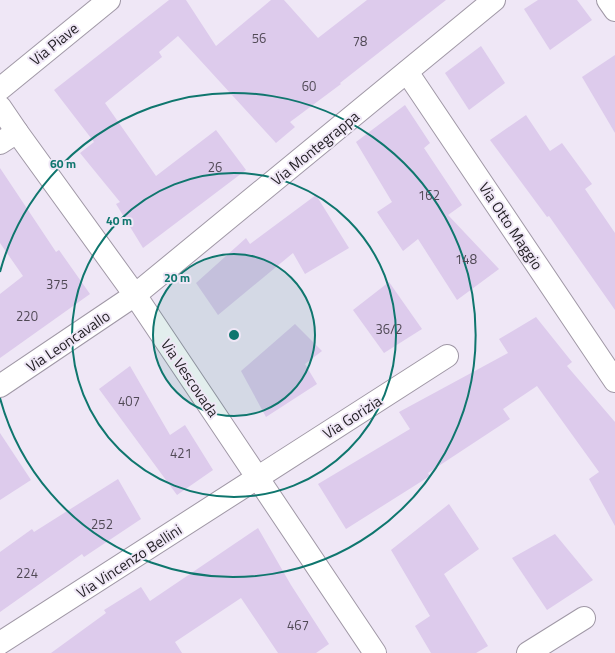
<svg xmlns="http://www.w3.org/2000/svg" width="615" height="653" font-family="'Titillium Web',sans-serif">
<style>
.building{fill:#ddcbec}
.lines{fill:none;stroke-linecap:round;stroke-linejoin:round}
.minor-casing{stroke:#a098a6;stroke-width:24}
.minor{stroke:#fff;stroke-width:22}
.ring{fill:none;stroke:#0f766e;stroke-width:2}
.labels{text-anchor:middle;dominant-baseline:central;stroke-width:4;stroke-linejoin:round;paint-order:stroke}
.number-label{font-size:13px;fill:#504955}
.street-label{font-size:15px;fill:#211e23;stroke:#efe7f6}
.centre{fill:#0f766e;stroke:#efe7f6;stroke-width:2}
.ring-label{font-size:12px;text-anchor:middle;font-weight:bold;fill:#0f766e;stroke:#efe7f6;stroke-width:4;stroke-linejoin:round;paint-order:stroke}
</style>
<rect width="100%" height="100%" fill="#efe7f6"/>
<g class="building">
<path d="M169 0H186L216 46 271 0H284L318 38 367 0H446L340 83 341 84 290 122 295 127 276 143 178 36 159 52 162 57 105 103 156 176 216 130 246 170 143 248 116 204 120 202 80 153 94 142 54 90Z"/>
<path d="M538 0H577L592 20 550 50 524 9Z"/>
<path d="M481 46 505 83 469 110 445 73Z"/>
<path d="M615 55V133L582 77Z"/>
<path d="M405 105 430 143 424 148 462 205 448 215 499 269 457 300 418 239 403 251 377 212 392 202 356 142Z"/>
<path d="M526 115 550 151 562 143 592 184 585 189 615 233V310L549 216 547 217 490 140Z"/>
<path d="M0 168 56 252 59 250 90 294 0 358V294L23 276 0 243Z"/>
<path d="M316 195 349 248 305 274 293 253 218 315 196 283 246 238 250 244Z"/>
<path d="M389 282 422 329 384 353 353 310Z"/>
<path d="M536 317 572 362 567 366 615 422V526L589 479 599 472 537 386 503 409 510 419 428 473 430 476 346 529 318 484 410 429 399 412 508 353 499 339Z"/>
<path d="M295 324 322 351 305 364 317 384 266 417 241 371Z"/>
<path d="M130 366 170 435 185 425 213 470 177 495 99 389Z"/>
<path d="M0 433 31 480 0 500Z"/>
<path d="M118 479 141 519 84 557 82 554 0 612V552L32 529 34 532Z"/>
<path d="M449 504 479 549 444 574 488 646 476 653H431L415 626 430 616 391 550Z"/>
<path d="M258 528 291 585 329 644 316 653H278L241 598 175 642 182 653H51L106 613 104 610 141 587 150 601Z"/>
<path d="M555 534 593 580 547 610 512 558Z"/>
</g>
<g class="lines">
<defs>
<g id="minor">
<path d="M608 0 615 10"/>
<path d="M407 72 615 381"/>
<path d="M0 89 109 0"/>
<path d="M0 107 17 132 135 295 375 653"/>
<path d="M0 143 17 132"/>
<path d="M0 386 135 295 494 0"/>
<path d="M0 643 447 356"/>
<path d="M528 653 584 618"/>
</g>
</defs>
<use href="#minor" class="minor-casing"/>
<use href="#minor" class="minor"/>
</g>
<circle cx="234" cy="335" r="81" fill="#0f766e" fill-opacity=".12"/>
<g class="ring">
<circle cx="234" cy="335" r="81"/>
<circle cx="234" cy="335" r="162"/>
<path d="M0 272A242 242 0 1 1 0 398"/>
</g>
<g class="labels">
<g class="number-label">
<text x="259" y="38">56</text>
<text x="360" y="41">78</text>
<text x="309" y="86">60</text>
<text x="215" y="167">26</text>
<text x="429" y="195">162</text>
<text x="466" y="259">148</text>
<text x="57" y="284">375</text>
<text x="27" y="316">220</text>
<text x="389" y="329">36/2</text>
<text x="129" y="401">407</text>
<text x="181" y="453">421</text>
<text x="102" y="524">252</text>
<text x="27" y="573">224</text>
<text x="298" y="625">467</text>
</g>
<g class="street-label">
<text transform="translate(54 44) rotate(-39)">Via Piave</text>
<text transform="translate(315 148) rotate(-39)">Via Montegrappa</text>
<text transform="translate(511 226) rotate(56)">Via Otto Maggio</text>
<text transform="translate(68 341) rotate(-34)">Via Leoncavallo</text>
<text transform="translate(190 378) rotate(56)">Via Vescovada</text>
<text transform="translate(352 417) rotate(-33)">Via Gorizia</text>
<text transform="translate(129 561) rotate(-33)">Via Vincenzo Bellini</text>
</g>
</g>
<circle cx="234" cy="335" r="6" class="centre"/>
<g class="ring-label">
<text x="63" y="168">60 m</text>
<text x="119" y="225">40 m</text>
<text x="177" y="282">20 m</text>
</g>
</svg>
